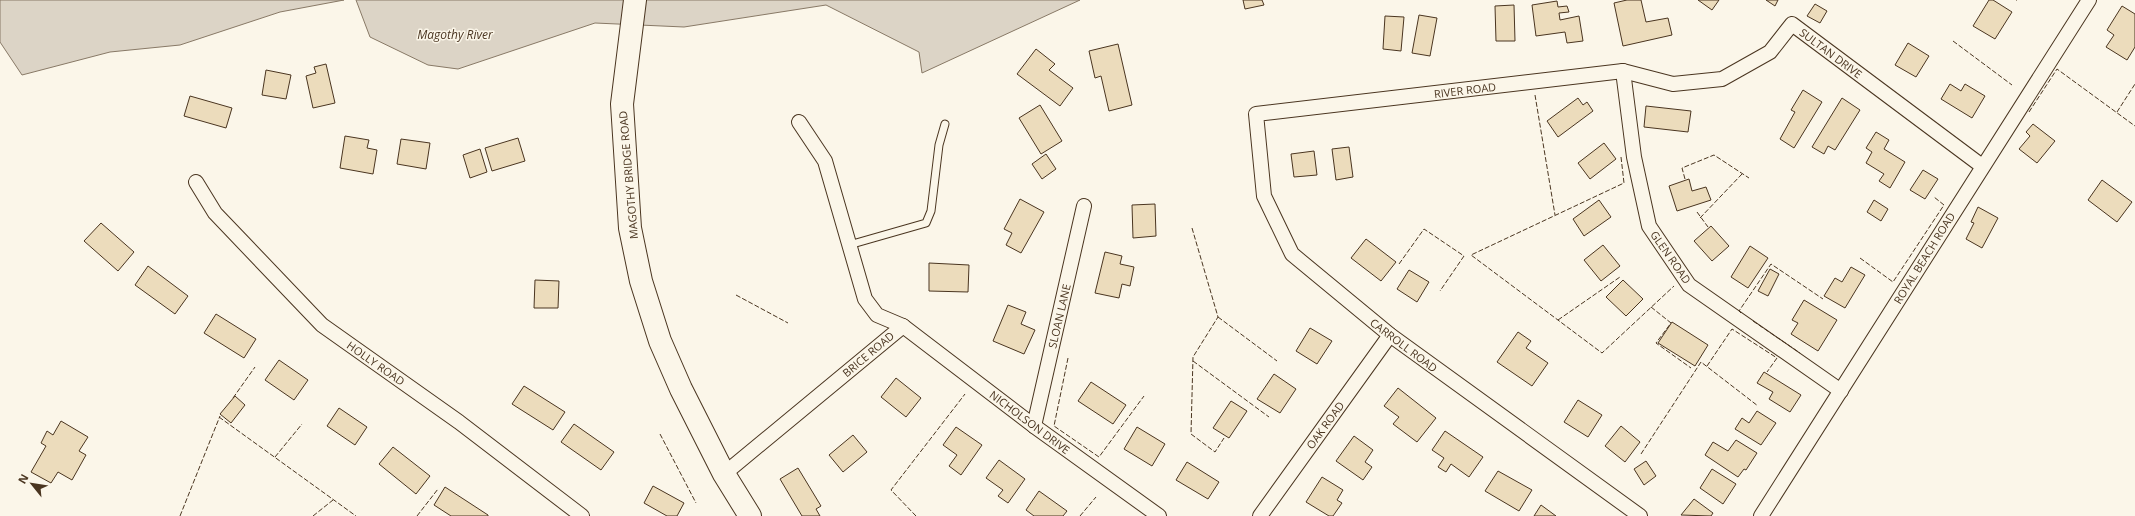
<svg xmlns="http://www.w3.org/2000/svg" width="2135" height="516" font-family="'Open Sans',sans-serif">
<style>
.water{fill:#dcd4c6;stroke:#887966}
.building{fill:#ecdcbc;stroke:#4a3520}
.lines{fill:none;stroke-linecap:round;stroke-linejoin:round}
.service-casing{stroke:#4a3520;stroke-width:9}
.minor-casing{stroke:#4a3520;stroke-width:16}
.primary-casing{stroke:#4a3520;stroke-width:24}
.service{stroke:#fbf6e9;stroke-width:7}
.minor{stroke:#fbf6e9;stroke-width:14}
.primary{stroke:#fbf6e9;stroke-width:22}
.fence{stroke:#4a3520;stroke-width:1;stroke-dasharray:5 2;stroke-linecap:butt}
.labels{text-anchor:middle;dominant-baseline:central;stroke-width:3;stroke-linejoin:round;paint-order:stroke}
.street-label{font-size:11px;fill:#4a3520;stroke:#fbf6e9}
.water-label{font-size:12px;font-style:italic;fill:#4a3520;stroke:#fbf6e9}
</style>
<rect width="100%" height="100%" fill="#fbf6e9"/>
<g class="water">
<path d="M0 0H344L280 12 180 45 110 52 22 75 0 42Z"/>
<path d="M356 0H1080L922 73 919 52 826 5 684 27 595 23 458 69 428 65 370 37Z"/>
</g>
<g class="building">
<path d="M1243 0H1262L1264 5 1245 9Z"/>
<path d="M1627 0H1641L1646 22 1668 18 1672 35 1623 46 1614 3Z"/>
<path d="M1698 0H1719L1712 10Z"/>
<path d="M1766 0H1778L1775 6Z"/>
<path d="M1989 0H1993L2012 12 1995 39 1973 26Z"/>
<path d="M1557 1 1558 7 1567 6 1569 12 1559 13 1560 20 1579 16 1583 41 1567 43 1565 32 1536 36 1532 5Z"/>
<path d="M1815 4 1827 11 1820 23 1807 16Z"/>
<path d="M1514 5 1515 41H1496L1495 6Z"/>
<path d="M2122 6 2135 14V47L2127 60 2106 47 2114 35 2107 30Z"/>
<path d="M1419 15 1437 18 1430 56 1412 53Z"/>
<path d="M1385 16 1404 17 1401 51 1383 49Z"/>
<path d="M1908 43 1929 56 1916 77 1895 65Z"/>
<path d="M1118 44 1132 105 1109 111 1101 76 1095 78 1089 51Z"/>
<path d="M1036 49 1055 64 1049 70 1073 88 1060 106 1017 74Z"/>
<path d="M326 64 335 103 313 108 306 76 316 73 314 67Z"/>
<path d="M266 70 291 75 286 99 262 95Z"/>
<path d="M1950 84 1961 91 1965 84 1985 96 1972 118 1941 99Z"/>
<path d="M1803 90 1822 102 1794 148 1780 139 1795 112 1791 110Z"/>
<path d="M190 96 232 108 226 128 184 116Z"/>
<path d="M1578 98 1583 105 1587 102 1593 111 1558 137 1547 121Z"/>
<path d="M1842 98 1860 110 1835 150 1828 146 1824 154 1812 147Z"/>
<path d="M1040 105 1062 141 1041 154 1019 118Z"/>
<path d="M1646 106 1691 111 1688 132 1644 127Z"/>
<path d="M2033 124 2055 141 2037 163 2019 149 2030 136 2026 132Z"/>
<path d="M1876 132 1889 140 1884 149 1905 162 1890 188 1879 181 1884 174 1866 163 1872 152 1866 148Z"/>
<path d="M345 136 369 140 367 148 377 150 373 174 340 168Z"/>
<path d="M518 138 525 161 492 171 485 148Z"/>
<path d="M401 139 430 143 426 169 397 164Z"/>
<path d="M1604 143 1616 159 1590 179 1578 163Z"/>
<path d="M1349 147 1353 177 1336 180 1332 149Z"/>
<path d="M480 149 487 172 470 178 463 155Z"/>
<path d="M1314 151 1317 175 1294 177 1291 154Z"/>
<path d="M1046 154 1056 169 1042 179 1032 164Z"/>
<path d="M1923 170 1938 179 1925 199 1910 190Z"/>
<path d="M1689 179 1692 191 1706 187 1711 200 1677 211 1669 186Z"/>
<path d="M2102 180 2132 202 2117 222 2088 200Z"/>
<path d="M1020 199 1044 212 1021 253 1006 245 1012 233 1004 229Z"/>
<path d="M1599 200 1611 217 1584 236 1573 219Z"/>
<path d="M1874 200 1888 209 1881 221 1867 212Z"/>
<path d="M1155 204 1156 236 1133 238 1132 205Z"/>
<path d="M1978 207 1998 218 1982 248 1966 239 1974 223 1971 222Z"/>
<path d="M101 223 134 252 118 271 84 241Z"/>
<path d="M1711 226 1729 246 1712 261 1694 241Z"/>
<path d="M1366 239 1396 262 1381 281 1351 258Z"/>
<path d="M1603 245 1620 266 1601 281 1584 260Z"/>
<path d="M1750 246 1768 258 1748 288 1731 277Z"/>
<path d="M1105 252 1122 256 1120 264 1134 267 1130 286 1122 284 1119 298 1095 293Z"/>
<path d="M929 263 969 265 968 292 929 291Z"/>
<path d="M148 266 188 296 175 314 135 285Z"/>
<path d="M1851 267 1865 275 1845 308 1824 296 1835 278 1842 282Z"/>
<path d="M1770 269 1779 274 1768 296 1758 291Z"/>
<path d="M1409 270 1429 282 1417 302 1397 289Z"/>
<path d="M535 280 559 281 558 308H534Z"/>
<path d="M1623 280 1643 299 1626 316 1606 297Z"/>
<path d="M1804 300 1837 320 1818 351 1791 334 1798 323 1792 320Z"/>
<path d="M1008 305 1026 312 1021 324 1035 330 1024 354 993 341Z"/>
<path d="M216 314 256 339 244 358 204 333Z"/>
<path d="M1672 322 1708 345 1695 366 1658 343Z"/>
<path d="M1310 328 1332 341 1317 364 1296 351Z"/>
<path d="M1518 332 1531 341 1526 348 1548 363 1532 386 1497 362Z"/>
<path d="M279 360 308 380 294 400 265 380Z"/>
<path d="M1764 372 1801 395 1790 412 1769 399 1773 392 1757 383Z"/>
<path d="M1274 374 1296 389 1280 413 1257 399Z"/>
<path d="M896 378 921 398 906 417 881 397Z"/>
<path d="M1091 382 1126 405 1113 424 1078 401Z"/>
<path d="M524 386 565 412 553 430 512 404Z"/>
<path d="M1398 388 1436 418 1417 442 1393 424 1399 417 1384 406Z"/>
<path d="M235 396 245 405 231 423 220 414Z"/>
<path d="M1578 400 1602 415 1588 437 1564 422Z"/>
<path d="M1231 401 1247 411 1229 438 1213 428Z"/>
<path d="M339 408 367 427 355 445 327 426Z"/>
<path d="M1757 411 1776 423 1761 445 1735 429 1742 418 1749 423Z"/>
<path d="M61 421 88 437 79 451 86 455 72 480 58 472 51 483 31 472 46 446 41 443 47 431 53 435Z"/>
<path d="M574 424 614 452 601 470 561 442Z"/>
<path d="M1621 426 1640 442 1625 462 1605 446Z"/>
<path d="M956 427 982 445 961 475 949 466 957 455 943 445Z"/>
<path d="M1137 427 1165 444 1152 466 1124 449Z"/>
<path d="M1445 431 1483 457 1469 477 1451 464 1446 472 1438 467 1444 458 1432 450Z"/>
<path d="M853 435 867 452 843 472 829 455Z"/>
<path d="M1354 436 1373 450 1365 462 1372 467 1363 480 1336 461Z"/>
<path d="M1736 440 1757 453 1746 470 1744 469 1738 477 1705 455 1713 442 1728 451Z"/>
<path d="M393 447 430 476 416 494 379 464Z"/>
<path d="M999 460 1025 479 1008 503 998 496 1003 490 986 478Z"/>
<path d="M1646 461 1656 476 1644 485 1634 469Z"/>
<path d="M1187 462 1219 482 1208 499 1176 480Z"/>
<path d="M798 468 821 506 816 509 820 516H802L780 479Z"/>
<path d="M1712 469 1736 484 1723 504 1700 488Z"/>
<path d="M1498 471 1532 490 1519 511 1485 491Z"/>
<path d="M1322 477 1343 490 1337 500 1342 503 1333 516H1329L1306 502Z"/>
<path d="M653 486 684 503 677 516H667L644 503Z"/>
<path d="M445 487 488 515V516H451L434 505Z"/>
<path d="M1039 491 1067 511 1063 516H1034L1026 510Z"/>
<path d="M1694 499 1713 513 1711 516 1681 515Z"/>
<path d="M1541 505 1556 516H1534Z"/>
</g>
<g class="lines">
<defs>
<path id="service" d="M849 245 926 223 931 211 939 145 945 124"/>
<g id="minor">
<path d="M1623 71 1634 157 1649 226 1689 285 1841 391"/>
<path d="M196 182 215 213 322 325 459 422 582 516"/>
<path d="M903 326 1034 426 1159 516"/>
<path d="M1034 426 1084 206"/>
<path d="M724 474 903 326 877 315 865 299 825 161 799 122"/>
<path d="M1260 516 1390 335"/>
<path d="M1640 516 1390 335 1292 254 1264 196 1256 114 1623 71 1673 84 1722 79 1770 52 1792 24 1982 166"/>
<path d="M1761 516 2089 0"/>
</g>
<path id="primary" d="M635 0 622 104 630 228 641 281 660 341 681 389 724 474 750 516"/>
</defs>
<use href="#service" class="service-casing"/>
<use href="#minor" class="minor-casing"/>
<use href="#primary" class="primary-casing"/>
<use href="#service" class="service"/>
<use href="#minor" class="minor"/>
<use href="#primary" class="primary"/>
<g class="fence">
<path d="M2016 0H2017"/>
<path d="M1953 41 2012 85"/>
<path d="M1535 95 1555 215"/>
<path d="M2029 112 2057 69 2135 126"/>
<path d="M2117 112 2135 84"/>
<path d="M1621 157 1624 183 1471 255 1602 353 1674 286"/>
<path d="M1685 179 1682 168 1714 155 1749 178"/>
<path d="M1697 212 1708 227"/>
<path d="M1700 218 1742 174"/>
<path d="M1192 228 1218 317 1193 357 1191 434 1215 452 1224 438"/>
<path d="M1860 258 1893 282 1944 205 1934 197"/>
<path d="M1399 264 1424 229 1464 256 1440 291"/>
<path d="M736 295 788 323"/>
<path d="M1651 307 1671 323 1656 343 1691 368"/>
<path d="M1741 313 1739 311 1771 264 1823 299"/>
<path d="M1218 317 1277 361"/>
<path d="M1558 320 1620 277"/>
<path d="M1753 321 1800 353"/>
<path d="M1068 358 1054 426 1099 457 1144 396"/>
<path d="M1193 361 1269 417"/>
<path d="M1707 366 1732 329 1777 358 1767 372"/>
<path d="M233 398 255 367"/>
<path d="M219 417 356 516"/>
<path d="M660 434 696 503"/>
<path d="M1641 454 1701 362 1758 406"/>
<path d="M275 457 302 424"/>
<path d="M180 516 220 416"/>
<path d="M313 516 333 500"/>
<path d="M417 516 438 489"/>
<path d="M916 516 891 490 965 394"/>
<path d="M1080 516 1096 497"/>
</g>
</g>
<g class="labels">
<g class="street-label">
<text transform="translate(1831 53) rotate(37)">SULTAN DRIVE</text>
<text transform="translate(1465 90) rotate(-7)">RIVER ROAD</text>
<text transform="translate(628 175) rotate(-95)">MAGOTHY BRIDGE ROAD</text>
<text transform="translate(1671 257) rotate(55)">GLEN ROAD</text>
<text transform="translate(1924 258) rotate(-58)">ROYAL BEACH ROAD</text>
<text transform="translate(1059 316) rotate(-77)">SLOAN LANE</text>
<text transform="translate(1404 345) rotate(37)">CARROLL ROAD</text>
<text transform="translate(868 354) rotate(-40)">BRICE ROAD</text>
<text transform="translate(376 363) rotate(35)">HOLLY ROAD</text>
<text transform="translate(1030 422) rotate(37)">NICHOLSON DRIVE</text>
<text transform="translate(1325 425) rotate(-54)">OAK ROAD</text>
</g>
<g class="water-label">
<text x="455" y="34">Magothy River</text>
</g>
</g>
<g transform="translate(32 484) rotate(300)" stroke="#fbf6e9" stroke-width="3" paint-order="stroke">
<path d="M0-3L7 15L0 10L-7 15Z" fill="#4a3520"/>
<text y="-6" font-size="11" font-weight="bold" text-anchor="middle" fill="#4a3520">N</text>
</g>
</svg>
